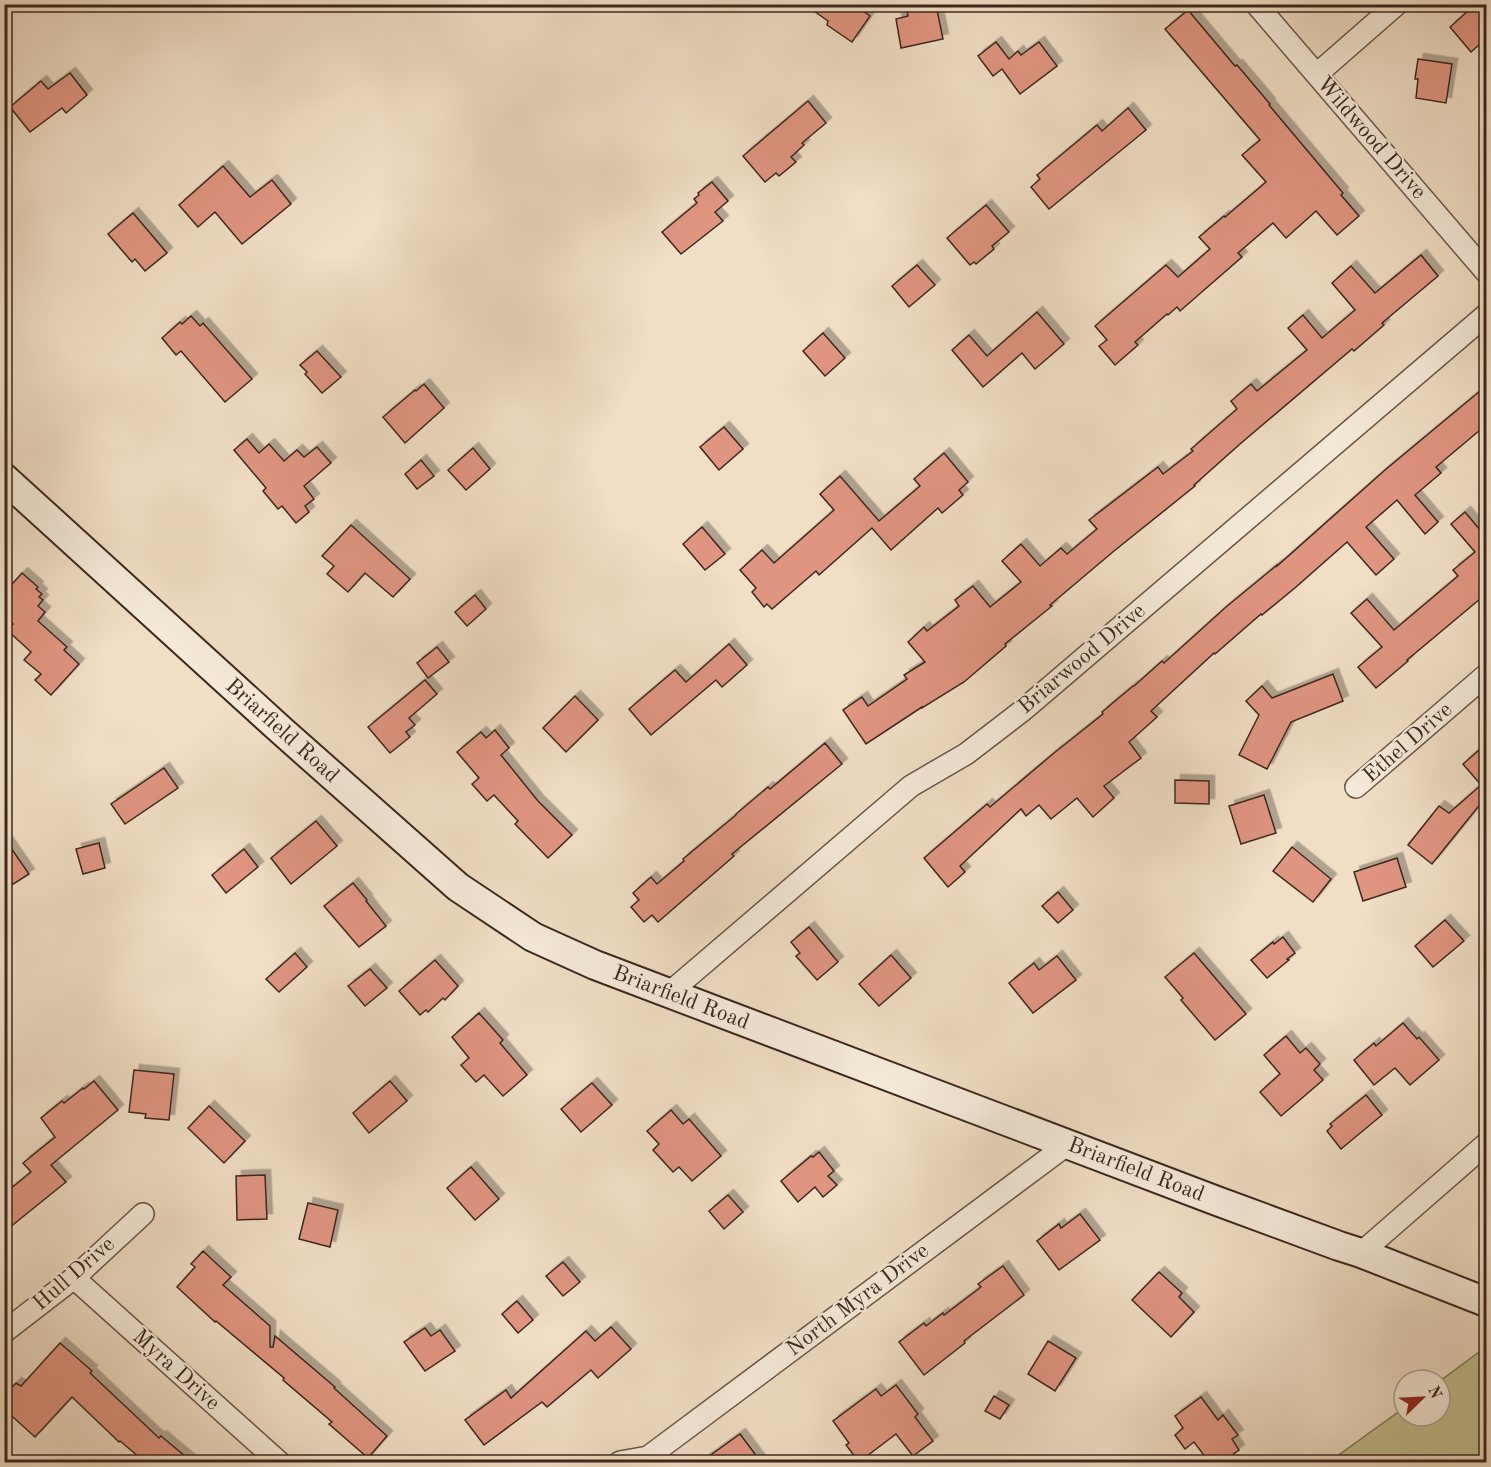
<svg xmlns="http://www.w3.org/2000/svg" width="1491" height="1467" font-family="'Old Standard TT',serif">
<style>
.green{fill:#c2bf8f;stroke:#7f7457;stroke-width:1.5}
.building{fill:#e09581;stroke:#3c281f;stroke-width:1.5;filter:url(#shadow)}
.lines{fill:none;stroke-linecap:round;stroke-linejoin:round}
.minor-casing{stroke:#695648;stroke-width:24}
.secondary-casing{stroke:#3c281f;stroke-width:32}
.minor{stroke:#f5ead9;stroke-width:21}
.secondary{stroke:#f5ead9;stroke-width:28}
.labels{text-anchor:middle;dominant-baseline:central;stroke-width:4.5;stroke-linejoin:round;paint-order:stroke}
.street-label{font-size:22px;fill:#3c281f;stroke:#f5ead9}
</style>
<defs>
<filter id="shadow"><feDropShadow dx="5.5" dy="-5.5" stdDeviation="0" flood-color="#0004"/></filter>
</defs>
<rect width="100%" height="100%" fill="#f0dec5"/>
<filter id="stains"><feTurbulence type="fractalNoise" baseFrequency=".00333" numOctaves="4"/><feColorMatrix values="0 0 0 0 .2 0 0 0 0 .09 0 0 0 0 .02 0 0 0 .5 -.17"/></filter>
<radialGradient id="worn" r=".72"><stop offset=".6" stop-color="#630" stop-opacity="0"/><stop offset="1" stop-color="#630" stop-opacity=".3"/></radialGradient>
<path class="green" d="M1486 1347V1462H1329L1404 1408V1416H1440V1381Z"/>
<g class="building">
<path d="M804 4H853L870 16 852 42 827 25 828 21Z"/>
<path d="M1476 4H1486V39L1471 52 1450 27Z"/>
<path d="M936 5 943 39 901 48 896 19 908 16 907 11Z"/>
<path d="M1188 10 1235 66 1237 65 1270 104 1269 105 1343 193 1341 195 1359 216 1337 235 1316 211 1286 238 1273 223 1238 253 1242 257 1180 311 1177 307 1168 315 1167 314 1135 342 1138 345 1115 365 1099 346 1107 340 1095 326 1166 265 1178 277 1210 249 1199 237 1224 216 1225 217 1266 182 1242 155 1260 140 1165 29Z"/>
<path d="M996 42 1009 59 1018 51 1021 55 1039 42 1057 66 1020 94 1002 69 993 76 978 56Z"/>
<path d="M1418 59 1452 64 1446 103 1416 98 1418 79H1415Z"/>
<path d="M70 73 87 95 66 113 62 108 30 132 10 107 41 81 48 89Z"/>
<path d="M808 101 826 123 802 143 804 145 791 157 796 162 779 176 776 173 765 182 743 156Z"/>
<path d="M1128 108 1146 130 1049 209 1031 187 1040 179 1037 175 1097 125 1102 131Z"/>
<path d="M223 166 250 197 272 180 291 204 242 244 215 212 198 227 179 205Z"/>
<path d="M712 182 728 201 715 212 723 221 681 254 662 232 697 203 694 199 699 195 698 193Z"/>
<path d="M986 205 1009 232 992 246 994 249 976 264 974 262 970 265 947 238Z"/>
<path d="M133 213 167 253 145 271 135 259 132 262 108 234Z"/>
<path d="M1421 255 1438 276 1382 323 1384 325 1354 351 1352 349 1240 444 1194 485 1195 486 1114 551 1050 605 1052 606 1005 644 1006 646 964 682 922 708V707L866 744 843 710 862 697 868 706 907 679 904 675 925 662 908 642 924 627 927 631 959 606 955 600 973 586 990 607 1021 582 1002 561 1021 544 1040 566 1061 548 1067 554 1097 529 1089 520 1158 467 1163 474 1193 451 1191 449 1237 409 1231 401 1251 384 1257 391 1307 350 1288 328 1303 315 1322 338 1355 310 1332 283 1351 266 1375 293Z"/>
<path d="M917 265 935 285 909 307 892 286Z"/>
<path d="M1037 312 1064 344 1035 369 1022 353 983 387 952 350 969 335 987 356Z"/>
<path d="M191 316 200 326 203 323 252 379 225 402 181 351 176 355 162 338 180 322 182 324Z"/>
<path d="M823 333 845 358 825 376 803 351Z"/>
<path d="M317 351 341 377 322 393 305 374 307 372 300 365Z"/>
<path d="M424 384 444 408 405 443 383 417 415 390 416 391Z"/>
<path d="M1486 386V425L1436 467 1441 473 1415 495 1438 522 1425 534 1397 500 1366 527 1394 559 1376 575 1347 542 1296 587 1262 615 1261 614 1215 654 1214 653 1151 711 1157 717 1129 742 1141 758 1104 786 1114 798 1093 817 1077 798 1051 819 1039 805 1026 816 1021 809 960 866 965 872 948 887 924 858 987 804 990 807 1054 753 1103 714 1102 712 1133 686H1134L1162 661 1164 663 1226 607 1277 565V566L1385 470Z"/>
<path d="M724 427 743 449 719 470 700 447Z"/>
<path d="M247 439 259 453 269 444 284 461 297 450 304 457 317 447 331 463 304 486 314 499 305 506 309 512 296 523 282 506 278 509 263 491 266 488 234 450Z"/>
<path d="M473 448 490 469 466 490 448 470Z"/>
<path d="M944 453 968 482 959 490 963 495 942 513 938 508 891 550 872 528 819 575 816 571 772 609 767 604 764 607 752 592 756 588 740 570 762 550 774 563 834 510 820 494 840 476 879 521 920 486 914 479Z"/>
<path d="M421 460 434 476 417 489 405 474Z"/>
<path d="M1465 512 1486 537V594L1407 660 1408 661 1376 688 1358 667 1382 647 1351 613 1367 599 1394 630 1458 576 1453 570 1475 552 1451 524Z"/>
<path d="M351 525 410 579 393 597 365 573 348 592 327 574 334 566 322 556Z"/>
<path d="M702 527 725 554 705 570 683 544Z"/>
<path d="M22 573 38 587 36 589 42 594 39 597 43 600 38 606 45 612 38 621 67 647 64 650 79 664 51 695 35 680 41 674 24 660 31 652 7 630 13 624 4 616V593Z"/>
<path d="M475 595 486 609 467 626 455 612Z"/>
<path d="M729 644 747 665 722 687 716 680 651 735 629 709 675 670 686 682Z"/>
<path d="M437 647 449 662 428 678 417 663Z"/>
<path d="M1333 674 1343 701 1291 722 1267 769 1239 755 1259 715 1246 701 1262 686 1272 698Z"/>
<path d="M425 680 437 694 409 718 415 725 406 732 410 737 390 753 368 727Z"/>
<path d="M575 696 598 720 566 752 543 728Z"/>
<path d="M495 730 509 748 501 755 538 801 572 835 548 858 515 824 518 821 494 795 487 801 472 784 479 778 457 752 481 732 486 738Z"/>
<path d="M825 743 842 764 732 854 734 856 658 922 652 915 644 922 631 907 639 900 633 893 651 877 657 884 684 861 683 859 736 815V814L768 787 770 789Z"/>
<path d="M1486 744V797L1432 864 1408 845 1439 806 1449 813 1481 785 1463 764Z"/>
<path d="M164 768 178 788 125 824 111 804Z"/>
<path d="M1175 780 1209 781V804L1175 803Z"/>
<path d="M1264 795 1276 833 1241 844 1229 806Z"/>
<path d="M316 821 337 846 291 884 271 858Z"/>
<path d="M4 838 29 874 4 890Z"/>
<path d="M99 843 105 868 83 874 76 849Z"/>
<path d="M1292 847 1331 879 1313 902 1273 871Z"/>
<path d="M244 849 258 867 226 893 212 875Z"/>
<path d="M1397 858 1406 887 1363 901 1354 872Z"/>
<path d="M353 883 367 900 366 901 386 926 359 947 324 906Z"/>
<path d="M1058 892 1073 910 1058 923 1042 906Z"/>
<path d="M1445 920 1464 941 1433 967 1415 946Z"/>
<path d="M809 927 838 962 817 980 796 956 800 953 791 942Z"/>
<path d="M1283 937 1295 953 1287 959 1289 960 1267 978 1251 960 1273 942 1274 944Z"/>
<path d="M295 953 307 967 279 992 266 979Z"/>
<path d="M1194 953 1246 1014 1215 1040 1181 1000 1183 998 1165 977Z"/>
<path d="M891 955 911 978 879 1006 859 984Z"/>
<path d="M1057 956 1076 980 1033 1013 1009 983 1034 963 1039 970Z"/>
<path d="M435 960 458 986 445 1000 443 998 428 1012 426 1010 420 1015 399 991Z"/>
<path d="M370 969 387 988 365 1006 348 986Z"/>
<path d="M479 1013 503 1040 500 1043 527 1075 503 1096 484 1075 476 1082 461 1065 469 1058 452 1037Z"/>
<path d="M1403 1023 1417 1039 1419 1037 1439 1060 1410 1085 1395 1068 1374 1085 1354 1060 1374 1043 1376 1046Z"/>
<path d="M1286 1036 1300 1053 1306 1048 1320 1064 1314 1070 1323 1080 1281 1116 1260 1092 1280 1074 1264 1055Z"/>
<path d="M134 1070 174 1074 169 1120 145 1118 146 1114 129 1112Z"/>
<path d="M94 1081 118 1110 51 1165 66 1182 4 1232V1194L31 1172 23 1163 55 1137 41 1118 62 1101 64 1103 83 1088 84 1089Z"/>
<path d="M390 1081 407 1101 369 1133 353 1113Z"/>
<path d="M592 1083 612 1105 581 1132 561 1109Z"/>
<path d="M1366 1095 1382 1115 1341 1149 1327 1131 1332 1126 1330 1124Z"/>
<path d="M209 1106 245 1141 224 1163 188 1128Z"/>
<path d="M671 1110 683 1124 689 1119 721 1156 692 1181 679 1167 673 1172 653 1150 659 1144 647 1131Z"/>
<path d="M819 1152 834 1171 828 1176 837 1185 823 1197 815 1187 798 1202 781 1181 811 1156 813 1157Z"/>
<path d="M471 1167 499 1199 475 1220 447 1188Z"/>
<path d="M265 1175 267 1219 237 1220 236 1176Z"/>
<path d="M728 1195 743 1212 724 1229 709 1211Z"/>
<path d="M308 1203 338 1210 330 1247 299 1239Z"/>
<path d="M1080 1214 1100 1240 1059 1270 1037 1241 1059 1224 1061 1228Z"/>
<path d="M203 1251 231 1277 223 1285 270 1326V1347H273L275 1336 335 1387 334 1388 387 1436 368 1458 329 1424 332 1422 283 1380 284 1378 216 1321 215 1322 177 1287 195 1267 191 1264Z"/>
<path d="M563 1262 580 1282 563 1296 546 1276Z"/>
<path d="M1003 1266 1024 1295 964 1341 965 1343 924 1375 899 1342 924 1323 926 1326 943 1313 944 1315 981 1287 978 1284Z"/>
<path d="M1159 1272 1182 1293 1179 1297 1194 1312 1171 1337 1132 1300Z"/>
<path d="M517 1301 533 1320 518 1333 502 1314Z"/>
<path d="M611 1327 631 1349 598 1378 591 1370 547 1407 542 1402 484 1445 465 1420 506 1390 511 1398 586 1331 595 1341Z"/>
<path d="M425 1328 431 1336 440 1330 455 1351 425 1371 404 1342Z"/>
<path d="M1048 1341 1076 1358 1055 1391 1028 1374Z"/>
<path d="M60 1343 92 1371 90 1373 159 1438 161 1436 192 1462H145L120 1441 119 1442 72 1397 35 1437 4 1409V1396L16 1383 21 1386Z"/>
<path d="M896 1385 918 1414 915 1417 933 1441 913 1456 896 1434 859 1462 846 1445 849 1443 833 1421 876 1389 881 1396Z"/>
<path d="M994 1396 1009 1405 1000 1419 985 1411Z"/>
<path d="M1201 1397 1218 1420 1223 1415 1238 1435 1232 1439 1239 1450 1222 1462H1209L1194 1442 1185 1449 1175 1435 1183 1428 1175 1416Z"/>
<path d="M740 1434 761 1462H701Z"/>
</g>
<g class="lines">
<defs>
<g id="minor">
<path d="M1256 4 1486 272"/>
<path d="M1317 74 1397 4"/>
<path d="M1356 787 1486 675"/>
<path d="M669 993 911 786 966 754 1022 711 1486 315"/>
<path d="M1361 1253 1486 1144"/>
<path d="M74 1278 279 1462"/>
<path d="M4 1332 74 1278 143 1214"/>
<path d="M620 1462 648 1457 1068 1144"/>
</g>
<path id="secondary" d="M4 478 282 731 458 887 533 937 595 965 1217 1201 1339 1246 1361 1253 1486 1302"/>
</defs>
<use href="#minor" class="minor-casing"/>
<use href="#secondary" class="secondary-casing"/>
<use href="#minor" class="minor"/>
<use href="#secondary" class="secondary"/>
</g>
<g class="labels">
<g class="street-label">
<text transform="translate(1371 138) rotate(49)">Wildwood Drive</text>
<text transform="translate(1082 659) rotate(-40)">Briarwood Drive</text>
<text transform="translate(282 731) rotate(42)">Briarfield Road</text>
<text transform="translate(1408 743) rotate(-41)">Ethel Drive</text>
<text transform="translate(681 998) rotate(21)">Briarfield Road</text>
<text transform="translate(1136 1170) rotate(21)">Briarfield Road</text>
<text transform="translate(74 1274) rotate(-41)">Hull Drive</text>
<text transform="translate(858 1300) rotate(-37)">North Myra Drive</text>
<text transform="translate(176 1370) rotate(42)">Myra Drive</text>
</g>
</g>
<rect width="1491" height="1467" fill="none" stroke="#f0dec5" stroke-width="24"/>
<rect x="6" y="6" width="1479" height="1455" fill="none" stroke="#3c281f" stroke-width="3"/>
<rect x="12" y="12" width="1467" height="1443" fill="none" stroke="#3c281f" stroke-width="1.5"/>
<g transform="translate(1422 1398) rotate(66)"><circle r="28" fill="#f5ead9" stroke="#ab9c8f" stroke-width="1.5"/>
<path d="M0-4.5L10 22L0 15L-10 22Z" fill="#8f2418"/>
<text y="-9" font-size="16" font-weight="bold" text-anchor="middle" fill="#3c281f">N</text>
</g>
<rect width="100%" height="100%" filter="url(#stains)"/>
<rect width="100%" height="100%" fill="url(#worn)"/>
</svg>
